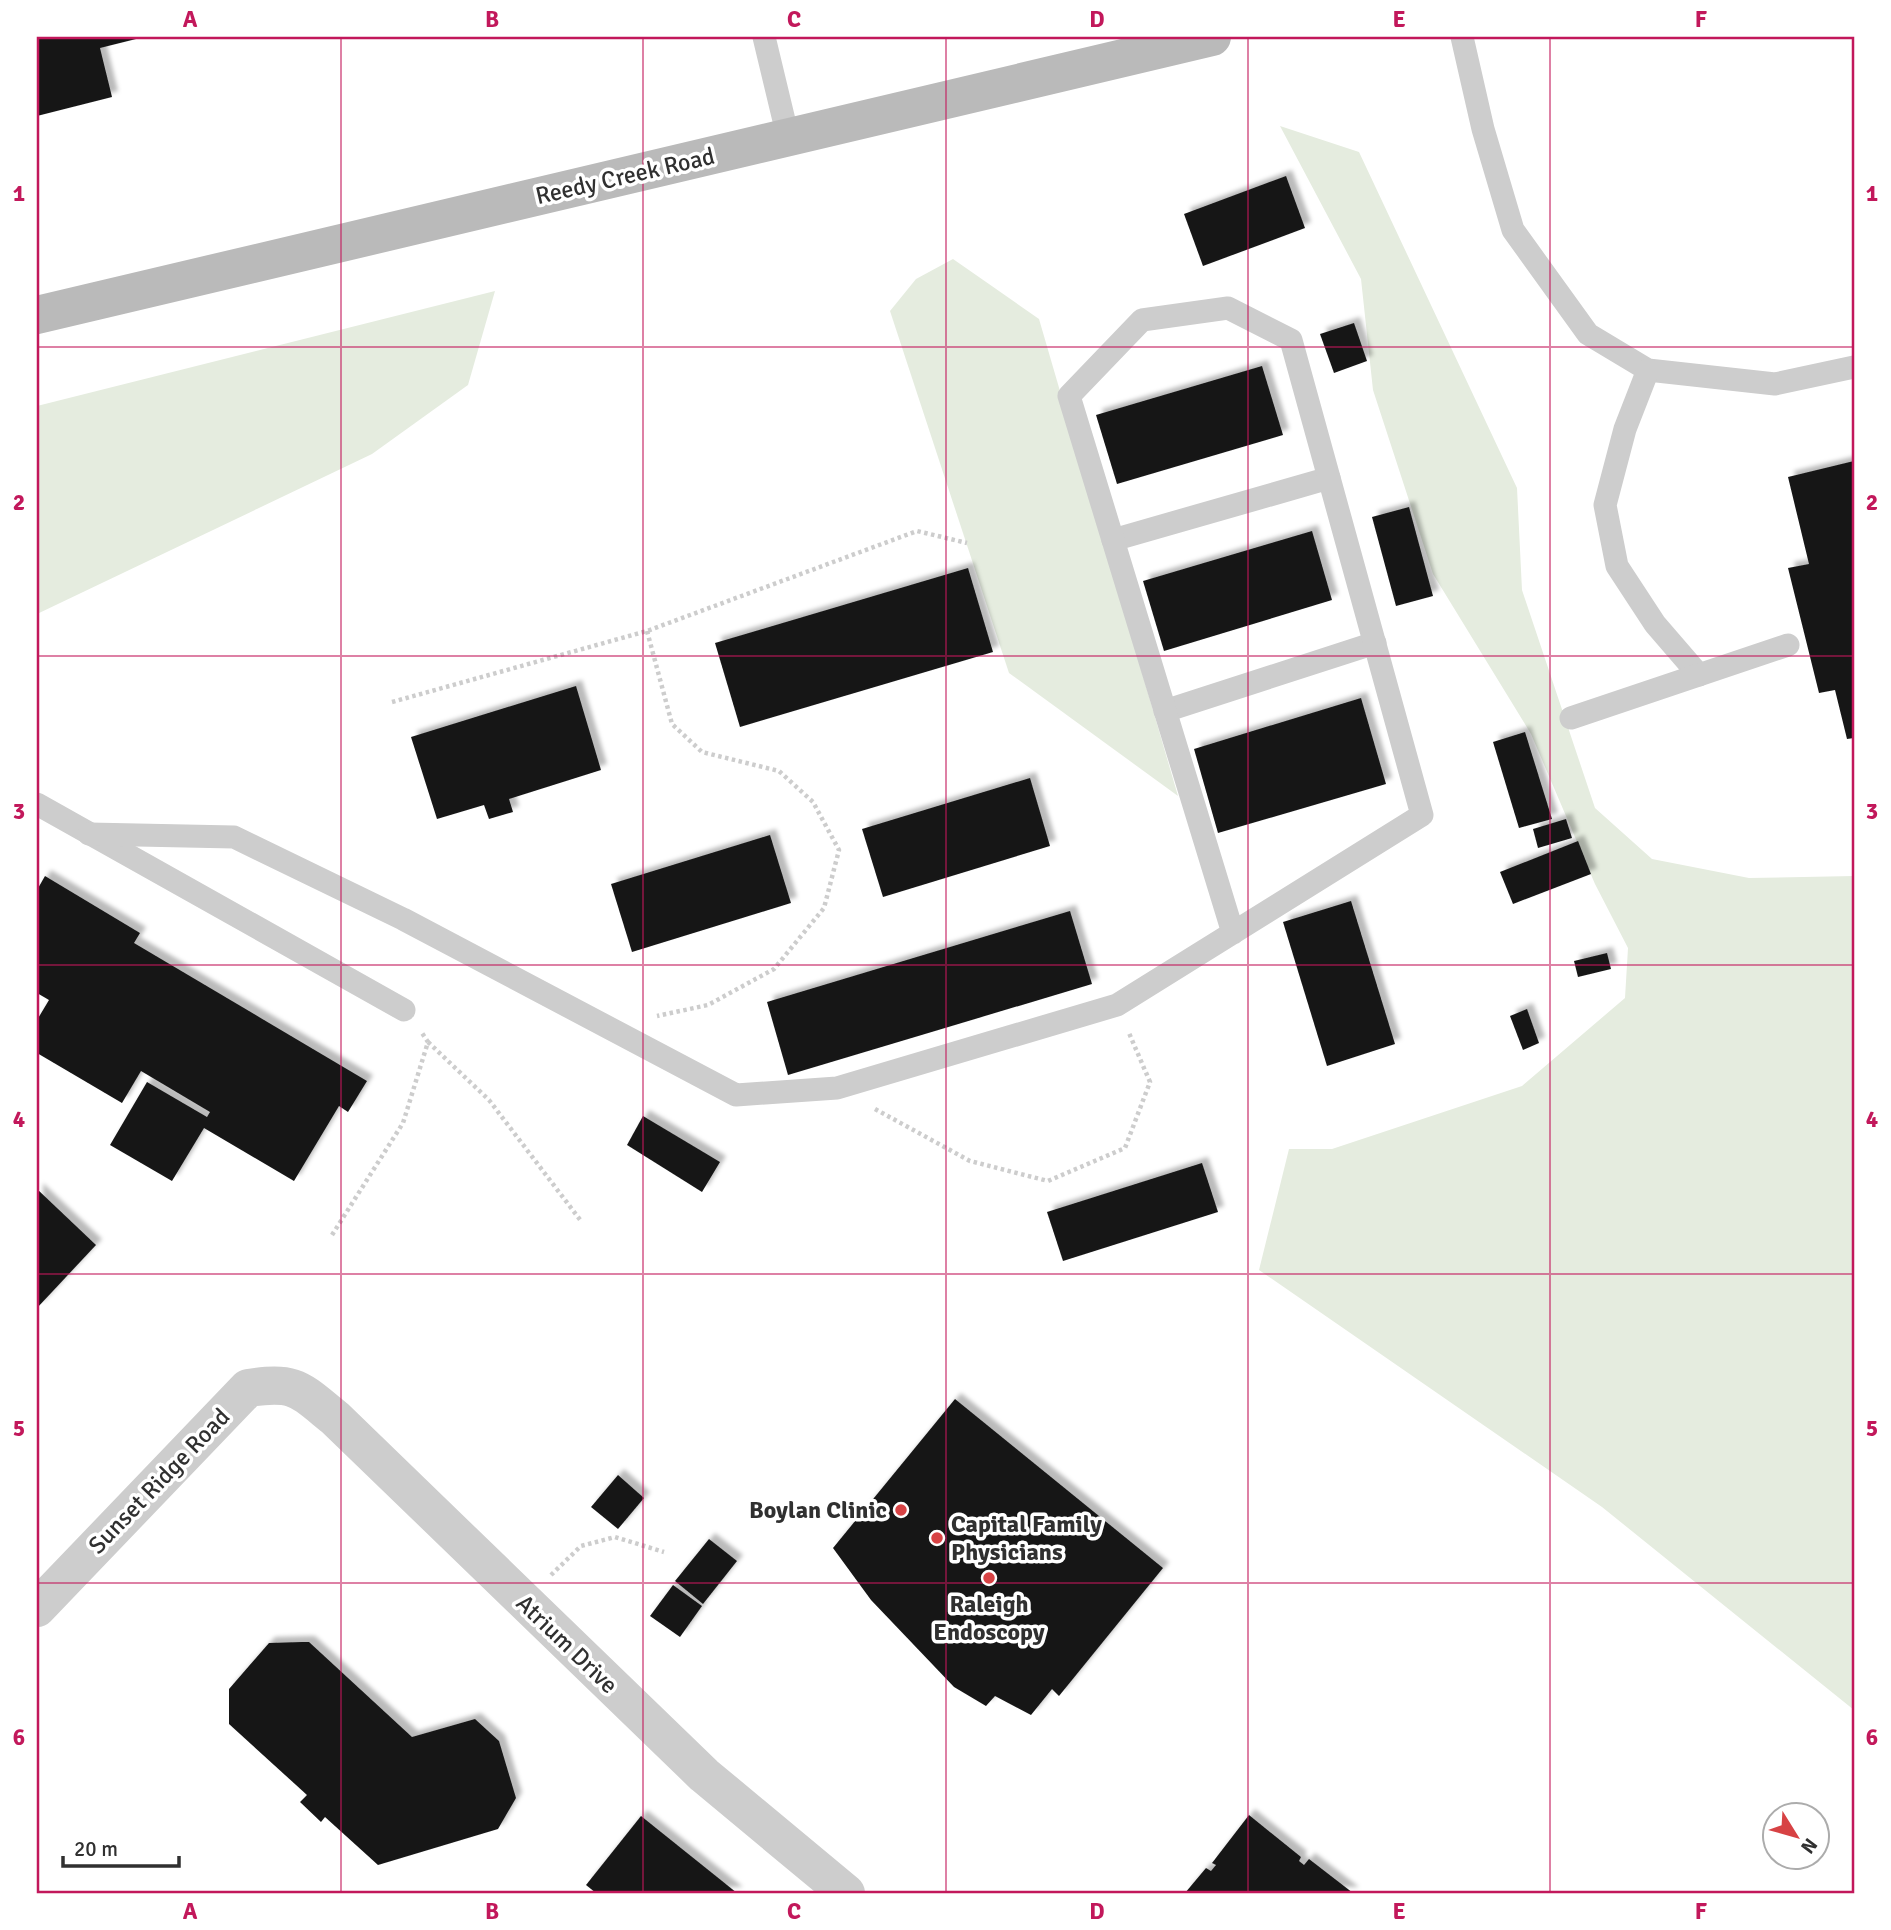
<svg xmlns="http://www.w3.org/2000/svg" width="1891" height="1930" font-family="Signika,sans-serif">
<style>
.green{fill:#e5ecdf}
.building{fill:#171717;filter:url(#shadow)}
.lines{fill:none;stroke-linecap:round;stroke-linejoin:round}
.path{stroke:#cdcdcd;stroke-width:4.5;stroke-dasharray:3.5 3.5;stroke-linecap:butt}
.lane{stroke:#cdcdcd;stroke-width:23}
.street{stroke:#cdcdcd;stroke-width:38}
.secondary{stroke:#bababa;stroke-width:38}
.grid{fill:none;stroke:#c2185b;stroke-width:2;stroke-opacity:0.55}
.poi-dot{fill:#d74244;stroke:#fff;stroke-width:2.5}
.labels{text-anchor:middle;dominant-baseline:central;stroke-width:7;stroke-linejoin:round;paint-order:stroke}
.street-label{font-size:24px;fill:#303030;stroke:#fff}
.poi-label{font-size:24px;font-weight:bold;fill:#303030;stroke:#fff;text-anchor:end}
.neatline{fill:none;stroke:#c2185b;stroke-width:2.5}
.grid-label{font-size:23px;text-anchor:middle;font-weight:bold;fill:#c2185b}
</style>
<defs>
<filter id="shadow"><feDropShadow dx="6" dy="-6" stdDeviation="2" flood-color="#0004"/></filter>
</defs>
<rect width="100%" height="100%" fill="#fff"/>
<g class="green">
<path d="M1280 126 1359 152 1517 488 1522 590 1595 808 1652 859 1749 878 1854 876V1710L1602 1507 1259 1270 1289 1149H1332L1522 1086 1625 998 1628 948 1595 884 1531 734 1433 574 1373 390 1361 279Z"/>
<path d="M953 259 1039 319 1178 796 1009 673 890 311 916 279Z"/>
<path d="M495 291 468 385 372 454 37 614V406Z"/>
</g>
<g class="building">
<path d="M37 37 63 39 140 38 100 48 112 97 37 116Z"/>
<path d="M1286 176 1305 228 1203 266 1184 214Z"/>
<path d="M1354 323 1367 361 1334 373 1320 334Z"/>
<path d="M1262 366 1283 435 1117 484 1096 415Z"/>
<path d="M1854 461V738L1847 739 1835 690 1819 693 1788 568 1809 564 1788 477Z"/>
<path d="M1409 507 1433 596 1396 606 1372 517Z"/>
<path d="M1312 531 1332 600 1164 651 1143 581Z"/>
<path d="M968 568 993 652 740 727 715 643Z"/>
<path d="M576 686 601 770 509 799 513 812 489 819 484 805 437 819 411 737Z"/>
<path d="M1361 698 1386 784 1218 833 1194 749Z"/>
<path d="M1525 732 1552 819 1519 828 1493 742Z"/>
<path d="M1030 778 1050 846 883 897 862 829Z"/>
<path d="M1566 819 1572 838 1538 848 1533 829Z"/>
<path d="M770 835 791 903 632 952 611 884Z"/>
<path d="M1578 841 1591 874 1513 904 1500 872Z"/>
<path d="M45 876 140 933 134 943 367 1081 348 1112 339 1106 294 1181 204 1128 172 1181 110 1145 147 1082 207 1117 210 1112 141 1071 122 1103 37 1053V1020L49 1000 37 993V890Z"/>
<path d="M1351 901 1395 1044 1327 1066 1283 922Z"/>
<path d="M1070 911 1092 984 788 1075 767 1002Z"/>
<path d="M1607 953 1611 969 1578 977 1574 961Z"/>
<path d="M1527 1009 1539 1043 1523 1050 1510 1016Z"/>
<path d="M643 1116 720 1162 702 1192 627 1145Z"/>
<path d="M1202 1163 1218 1212 1063 1261 1047 1212Z"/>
<path d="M37 1189 96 1245 37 1308Z"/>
<path d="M955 1399 1163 1568 1059 1696 1052 1689 1031 1715 995 1696 986 1706 954 1687 871 1600 833 1548Z"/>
<path d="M618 1475 644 1498 618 1529 591 1507Z"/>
<path d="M709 1539 737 1561 703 1604 675 1581Z"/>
<path d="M673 1585 702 1606 680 1637 650 1616Z"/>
<path d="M302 1642H309L412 1737 475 1719 499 1741 516 1798 498 1829 378 1865 325 1817 321 1822 300 1802 307 1795 229 1724V1689L269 1643Z"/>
<path d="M1249 1815 1301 1857 1299 1861 1304 1865 1309 1859 1353 1893H1185L1206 1868 1211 1871 1216 1865 1212 1863Z"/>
<path d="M641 1816 737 1893H596L586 1885Z"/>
</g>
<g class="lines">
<g class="path">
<path d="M647 631 672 724 702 752 779 771 813 802 839 850 824 908 774 969 708 1005 657 1016"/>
<path d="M392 702 647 631 917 531 967 543"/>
<path d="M428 1042 489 1100 581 1221"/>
<path d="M875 1109 970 1161 1048 1181 1125 1148 1150 1082 1129 1033"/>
<path d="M332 1235 403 1123 428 1042 422 1033"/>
<path d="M551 1575 581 1546 615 1537 664 1552"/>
</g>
<g class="lane">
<path d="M764 37 788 137"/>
<path d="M1462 37 1483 129 1513 230 1588 334 1648 370 1775 384 1854 367"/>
<path d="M1648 370 1625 429 1605 505 1617 566 1655 624 1699 675"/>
<path d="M1113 540 1329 478"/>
<path d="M1165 711 1375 643"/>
<path d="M1571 718 1788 645"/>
<path d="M37 804 404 1010"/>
<path d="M89 834 234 837 403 919 736 1095 837 1088 1117 1005 1422 815 1291 340 1228 308 1142 320 1069 396 1233 933"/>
</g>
<path class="street" d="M37 1608 248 1388C296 1381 299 1389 335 1418L704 1775 846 1893"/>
<path class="secondary" d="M37 315 1212 37"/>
</g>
<path class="grid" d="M341 37V1893M643 37V1893M946 37V1893M1248 37V1893M1550 37V1893M37 347H1854M37 656H1854M37 965H1854M37 1274H1854M37 1583H1854"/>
<g class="poi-dot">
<circle cx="901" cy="1510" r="7"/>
<circle cx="937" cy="1538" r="7"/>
<circle cx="989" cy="1578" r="7"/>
</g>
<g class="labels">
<g class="street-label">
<text transform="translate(625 176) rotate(-13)">Reedy Creek Road</text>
<text transform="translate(159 1481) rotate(-46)">Sunset Ridge Road</text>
<text transform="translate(567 1644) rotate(44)">Atrium Drive</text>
</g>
<g class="poi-label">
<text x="887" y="1510">Boylan Clinic</text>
<text x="951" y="1524" text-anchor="start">Capital Family<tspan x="951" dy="28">Physicians</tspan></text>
<text x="989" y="1604" text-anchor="middle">Raleigh<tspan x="989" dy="28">Endoscopy</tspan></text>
</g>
</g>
<rect width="1891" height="1930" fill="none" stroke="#ffffff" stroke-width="77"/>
<g transform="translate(1796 1836) rotate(127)"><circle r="33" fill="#ffffff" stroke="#acacac" stroke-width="2"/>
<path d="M0-5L12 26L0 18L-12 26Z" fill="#d74244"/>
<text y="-10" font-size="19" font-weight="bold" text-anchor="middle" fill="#303030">N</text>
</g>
<path d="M63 1856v10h116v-10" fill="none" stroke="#303030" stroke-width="3.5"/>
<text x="74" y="1856" font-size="21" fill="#303030" stroke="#ffffff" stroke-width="5" paint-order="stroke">20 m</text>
<rect x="38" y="38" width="1815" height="1854" class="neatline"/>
<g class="grid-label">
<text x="190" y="27">A</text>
<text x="492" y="27">B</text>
<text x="794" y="27">C</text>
<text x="1097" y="27">D</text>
<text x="1399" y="27">E</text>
<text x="1701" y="27">F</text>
<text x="19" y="201">1</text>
<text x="1872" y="201">1</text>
<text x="19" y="510">2</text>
<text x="1872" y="510">2</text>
<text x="19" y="819">3</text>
<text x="1872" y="819">3</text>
<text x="19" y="1127">4</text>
<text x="1872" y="1127">4</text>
<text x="19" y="1436">5</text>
<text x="1872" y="1436">5</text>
<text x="19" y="1745">6</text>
<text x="1872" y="1745">6</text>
<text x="190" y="1919">A</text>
<text x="492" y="1919">B</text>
<text x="794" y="1919">C</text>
<text x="1097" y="1919">D</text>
<text x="1399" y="1919">E</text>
<text x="1701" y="1919">F</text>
</g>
</svg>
